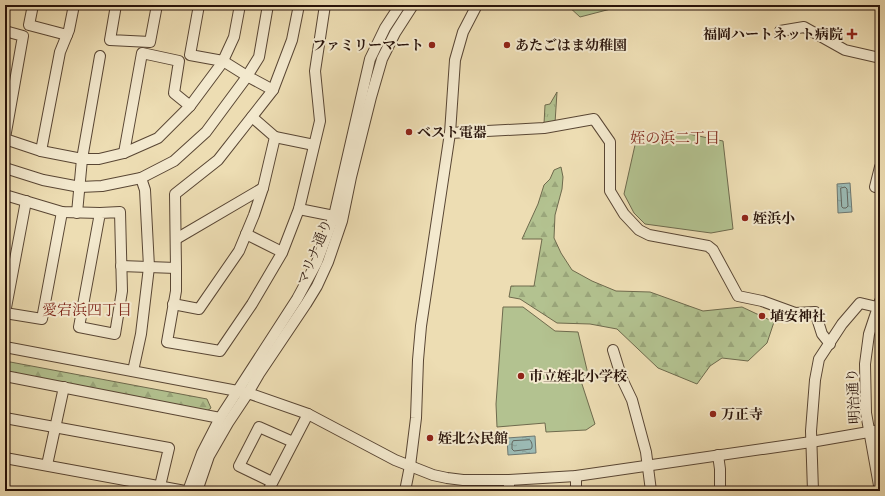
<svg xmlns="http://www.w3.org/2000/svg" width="885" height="496" font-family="'EB Garamond','Noto Serif JP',serif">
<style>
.green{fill:#b3c290;stroke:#6e6a4d}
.forest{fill:url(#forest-firs);stroke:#6e6a4d}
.park{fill:url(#park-tufts);stroke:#6e6a4d}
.water{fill:url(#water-ripples);stroke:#6d7770}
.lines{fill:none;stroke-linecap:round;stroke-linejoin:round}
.shore{stroke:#62665f;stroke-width:1}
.minor-casing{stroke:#594634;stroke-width:12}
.minor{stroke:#f3e9ce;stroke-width:10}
.poi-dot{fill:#8f2418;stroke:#f3e9ce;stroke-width:1.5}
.labels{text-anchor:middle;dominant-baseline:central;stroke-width:4;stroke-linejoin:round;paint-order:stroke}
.poi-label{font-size:14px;font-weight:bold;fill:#28130a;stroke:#f3e9ce;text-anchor:start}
.street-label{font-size:14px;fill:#28130a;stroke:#f3e9ce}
.neighbourhood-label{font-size:15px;fill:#7a1f14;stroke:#f3e9ce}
</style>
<defs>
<pattern id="forest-firs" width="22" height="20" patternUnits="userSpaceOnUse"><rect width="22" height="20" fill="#b3c290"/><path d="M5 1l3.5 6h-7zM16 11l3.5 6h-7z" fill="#9aa67b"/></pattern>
<pattern id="park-tufts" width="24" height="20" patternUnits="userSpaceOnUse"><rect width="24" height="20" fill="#b3c290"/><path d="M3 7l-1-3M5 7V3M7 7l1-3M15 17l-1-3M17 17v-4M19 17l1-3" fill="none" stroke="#9aa67b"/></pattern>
<pattern id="water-ripples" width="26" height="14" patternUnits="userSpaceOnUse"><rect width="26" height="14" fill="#9bbab4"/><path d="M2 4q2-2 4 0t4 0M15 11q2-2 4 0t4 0" fill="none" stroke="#869f99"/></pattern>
</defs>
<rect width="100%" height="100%" fill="#edddb3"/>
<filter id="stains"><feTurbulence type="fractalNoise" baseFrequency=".005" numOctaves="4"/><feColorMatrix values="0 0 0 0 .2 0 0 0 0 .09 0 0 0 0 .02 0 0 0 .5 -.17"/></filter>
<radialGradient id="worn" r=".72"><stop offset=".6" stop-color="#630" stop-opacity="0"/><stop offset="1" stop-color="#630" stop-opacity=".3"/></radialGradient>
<g class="green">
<path d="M679 132 723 141 733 229 711 233 645 224 634 213 624 194 635 145 645 136Z"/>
<path d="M503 307H523L555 331 578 332 588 374 580 378 595 424 586 430 546 432 545 423 497 427 496 404Z"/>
</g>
<g class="forest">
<path d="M561 167 563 177 562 189 555 215 554 238 561 253 572 270 592 281 616 291 650 292 703 311 742 307 774 322 767 343 748 361 722 358 710 366 697 384 658 368 617 329 590 324 557 323 520 299 509 297 511 286H534L542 239H522L538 204 544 185 550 179 554 170Z"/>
<path d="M5 361 207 399 211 408 207 411 5 374Z"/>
</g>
<g class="park">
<path d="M567 5H626L580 17Z"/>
<path d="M557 92 555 123 544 124 545 105 550 104Z"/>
</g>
<g class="water">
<path d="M850 183 852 212 838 213 837 184Z"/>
<path d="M535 436 536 453 508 455 507 438Z"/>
</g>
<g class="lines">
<g class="shore">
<path d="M841 188 845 187 847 189 848 206 846 208H843L842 207Z"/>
<path d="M530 440C532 442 533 447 531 449L514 451 512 449V443L513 441Z"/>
</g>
<defs>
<g id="minor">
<path d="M33 5 29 25 67 35"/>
<path d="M116 5 110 40 150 42 157 5"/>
<path d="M199 5 190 55 223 61 247 76 273 90"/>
<path d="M299 5 292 40 273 90 218 160 175 194 176 268V291L167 342 220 351 252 304 282 253 299 209 320 121 315 71 325 5"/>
<path d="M5 31 23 36 5 138"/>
<path d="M780 31 804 27 845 50 880 58"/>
<path d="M450 133 544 128 594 119 610 142V191L624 214 639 230 649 235 708 246 713 250 738 296 762 301 795 313 815 312 822 334 830 344"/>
<path d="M275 137 314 145"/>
<path d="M5 139 41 151 82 159H99L124 153 158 138 190 106 222 63 234 37 240 5"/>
<path d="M41 151 60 52 69 30 74 5"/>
<path d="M124 153 142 53 179 61 174 93 190 106"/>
<path d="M880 167 875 187H880"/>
<path d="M5 168 43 180 80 187 102 186 141 178 174 161 206 132 246 78 259 57 268 5"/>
<path d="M5 195 62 212 100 213"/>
<path d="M26 201 5 313 42 319 62 212"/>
<path d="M299 209 334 216 340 220"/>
<path d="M120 212 122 291 115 334 79 327 100 213Z"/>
<path d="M77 213 82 159 100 56"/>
<path d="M246 234 282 252"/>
<path d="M176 239 263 188"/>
<path d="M121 266 176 268"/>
<path d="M173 304 199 309 239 251 254 215 263 188 275 137 252 117"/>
<path d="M5 347 248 393 308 414 395 460 433 475 447 478 463 480H509L576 476 811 442 880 430"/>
<path d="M613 350 622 379 632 400 646 452 651 491"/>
<path d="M133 371 141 334 149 267 145 190 141 178"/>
<path d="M5 376 220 418"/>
<path d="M5 418 169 448 160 486"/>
<path d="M718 455 720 469V491"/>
<path d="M5 458 185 491"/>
<path d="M47 465 64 387"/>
<path d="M509 480V491"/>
<path d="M272 482 239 466 259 427 293 442"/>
<path d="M188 491 202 453 220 418 297 299 317 262 334 216 370 59 385 28 400 5"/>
<path d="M197 491 209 456 228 423 248 393 259 374 306 304 317 286 328 262 342 221 351 177 371 97 382 59 395 33 413 5"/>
<path d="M268 491 308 414"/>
<path d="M405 491 410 466 416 418 418 360 421 326 450 133 455 60 463 32 477 5"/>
<path d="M575 491 576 486V476"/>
<path d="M813 491 811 431 815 380 819 359 842 324 860 303 877 307"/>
<path d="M880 491 866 413 865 364 869 334 880 301"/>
</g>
</defs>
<use href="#minor" class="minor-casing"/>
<use href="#minor" class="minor"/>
</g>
<g class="poi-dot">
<path d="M850 28h4v4h4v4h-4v4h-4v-4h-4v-4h4z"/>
<circle cx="432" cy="45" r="4"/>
<circle cx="507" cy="45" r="4"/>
<circle cx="409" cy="132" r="4"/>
<circle cx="745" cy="218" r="4"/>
<circle cx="762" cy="316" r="4"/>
<circle cx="521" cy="376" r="4"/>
<circle cx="713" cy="414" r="4"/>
<circle cx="430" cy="438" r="4"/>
</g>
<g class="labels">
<g class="poi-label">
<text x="843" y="34" text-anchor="end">福岡ハートネット病院</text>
<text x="424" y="45" text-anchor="end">ファミリーマート</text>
<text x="515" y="45">あたごはま幼稚園</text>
<text x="417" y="132">ベスト電器</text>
<text x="753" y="218">姪浜小</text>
<text x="770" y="316">埴安神社</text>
<text x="529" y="376">市立姪北小学校</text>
<text x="721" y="414">万正寺</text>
<text x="438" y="438">姪北公民館</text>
</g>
<g class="street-label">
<text transform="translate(314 252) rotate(-68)">マリナ通り</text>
<text transform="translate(853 396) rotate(-93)">明治通り</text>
</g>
<g class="neighbourhood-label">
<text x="675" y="137">姪の浜二丁目</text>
<text x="87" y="309">愛宕浜四丁目</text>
</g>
</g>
<rect width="885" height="496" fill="none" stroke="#edddb3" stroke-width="20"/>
<rect x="6" y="6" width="873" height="484" fill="none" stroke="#28130a" stroke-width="2"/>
<rect x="10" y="10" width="865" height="476" fill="none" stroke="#28130a"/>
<rect width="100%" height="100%" filter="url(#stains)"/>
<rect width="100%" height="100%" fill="url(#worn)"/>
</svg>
